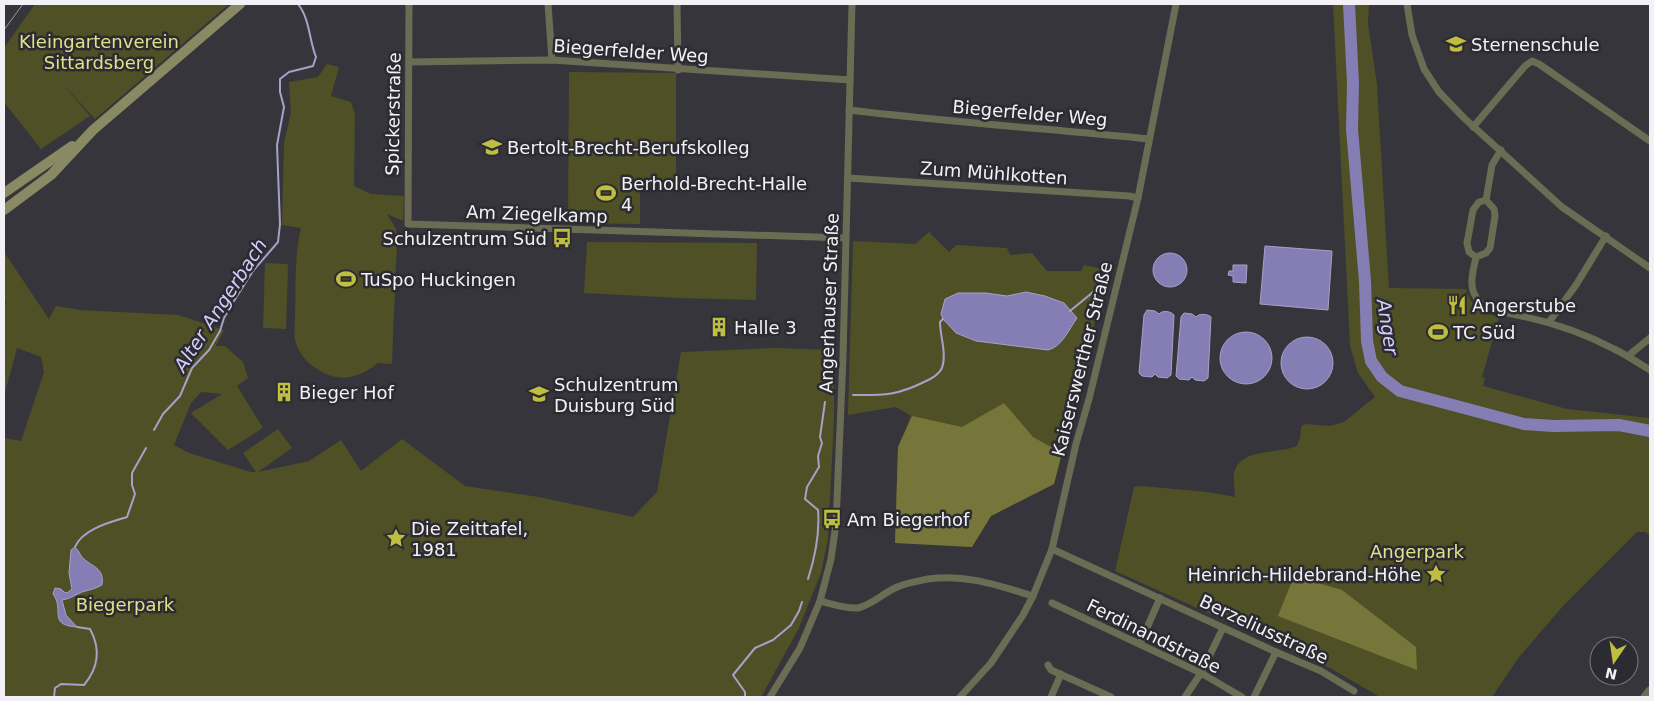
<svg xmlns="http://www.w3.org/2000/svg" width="1654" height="701" font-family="'DejaVu Sans',sans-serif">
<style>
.green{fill:#505026}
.forest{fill:#76753a}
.water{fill:#857eb4;stroke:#a6a1c8}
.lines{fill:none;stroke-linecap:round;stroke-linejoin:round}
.stream{stroke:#a6a1c8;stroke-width:2}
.river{stroke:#857eb4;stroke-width:12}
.minor{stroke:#6b6c54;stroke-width:7}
.tertiary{stroke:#6b6c54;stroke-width:9}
.secondary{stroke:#898a63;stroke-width:10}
.tram{stroke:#98989d;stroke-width:1}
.labels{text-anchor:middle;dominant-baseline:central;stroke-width:5;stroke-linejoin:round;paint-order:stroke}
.park-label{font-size:18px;fill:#e1e189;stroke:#2b2b31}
.poi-label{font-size:18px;fill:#f2f2f6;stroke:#2b2b31;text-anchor:start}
.street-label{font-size:18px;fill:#f2f2f6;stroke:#2b2b31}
.water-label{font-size:19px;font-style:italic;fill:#d4cefe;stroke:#2b2b31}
</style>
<rect width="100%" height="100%" fill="#35353b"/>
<g class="green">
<path d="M35 4H229L95 119 61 82 90 116 41 149 4 102V48Z"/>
<path d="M1333 4H1369L1368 23 1377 85 1389 288 1466 289C1473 309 1480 311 1499 317L1482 377 1485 378 1483 386 1567 409 1650 418V536L1645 532H1637L1564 605 1519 657 1492 697H1380L1330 668 1115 571 1134 487 1141 486 1208 492 1235 497C1235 489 1232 478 1235 470 1243 448 1279 454 1297 446L1300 438 1301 427 1305 424 1330 426 1344 422 1375 397 1358 373 1350 346Z"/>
<path d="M327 64 339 67 331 96 351 102 355 114 354 186 371 194 404 196 403 221 387 214 396 229 397 240 392 364 378 363C364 374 349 381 332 376 316 371 301 359 296 343 293 336 295 324 295 316 296 287 294 256 301 228L282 225 284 142 291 113 289 82 318 77Z"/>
<path d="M569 72 676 73V187H640V224L568 223Z"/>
<path d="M929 232 949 252 956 245 1007 248 1010 255 1032 253 1047 271H1081L1084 265 1108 270 1054 484 991 516 972 547 895 543 898 447 911 416 896 407 848 415 853 241 915 244Z"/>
<path d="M587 242 757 243 756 300 678 298 584 293Z"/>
<path d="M4 252 49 319 56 306 81 310 178 315 224 330 216 346H225L243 362 248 378 237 386 263 428 228 450 191 413 222 394 201 392 191 403 174 445 189 453 251 472H256L243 453 278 429 292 448 258 472 309 461 341 440 361 471 402 439 465 486 539 497 633 517 657 492 681 352 776 348 834 350V419L828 538 821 573 798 630 761 697H4V438L21 441 44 372 41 357 17 348 4 396V311L6 303 4 300Z"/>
<path d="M265 263 288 264 286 329 263 328Z"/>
</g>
<g class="forest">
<path d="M1004 403 1033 437 1062 453 1054 484 991 516 972 547 895 543 898 447 912 416 962 427Z"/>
<path d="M1294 576 1342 590 1416 647 1417 670 1278 616Z"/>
</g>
<g class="water">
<path d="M1265 246 1332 251 1328 310 1260 304Z"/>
<circle cx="1170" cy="270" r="17"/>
<path d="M1233 265H1247L1246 283 1233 282V276L1228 275 1229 271H1233Z"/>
<path d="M1026 292 1045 296 1064 303 1077 318C1069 329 1062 347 1048 350L976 341 956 333 943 319 941 314 945 299 958 293H986L1007 296Z"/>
<path d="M1147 310 1155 311 1159 314C1162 310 1171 311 1174 315L1171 375 1167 378 1158 377 1155 374 1152 377 1142 376 1139 373 1144 315Z"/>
<path d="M1184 313 1192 314 1196 317C1199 313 1208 314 1211 317L1208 378 1204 381 1195 380 1192 377 1189 380 1179 379 1176 376 1181 317Z"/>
<circle cx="1246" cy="358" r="26"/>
<circle cx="1307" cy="363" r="26"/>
<path d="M75 547C78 550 80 554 82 557 91 567 105 567 102 585 95 589 89 590 82 592 75 595 70 599 62 600L66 615 77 627C47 625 65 610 53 594L55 588 61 589 64 592 67 593 72 589 69 573 71 550Z"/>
</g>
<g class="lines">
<g class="stream">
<path d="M1070 311 1098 288H1105"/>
<path d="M853 395C883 395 896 396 924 382 931 379 939 375 942 368 947 354 940 336 940 322L943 319"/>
<path d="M154 430 163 414 180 396 192 368 209 350 220 331 224 318 232 304 253 271 278 242 280 224 277 145 284 107 280 92V79L289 72 313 66 316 57C309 40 310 19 298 4"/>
<path d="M75 547C82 529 111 522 127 517L135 494 132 485V473L146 448"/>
<path d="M808 579C815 557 820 534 818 510L805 499 807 487 819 467 818 456 822 443 820 437 825 402"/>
<path d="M54 697 55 688 61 684 84 685C99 667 101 649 90 629L77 627"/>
<path d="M745 697V692L733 675 755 648 773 640 791 625 799 611 802 602"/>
</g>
<path class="river" d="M1349 4 1353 83 1352 129 1365 281 1367 341 1371 361 1382 377 1400 391 1524 424 1553 426 1619 425 1650 431"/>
<g class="minor">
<path d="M409 4 408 224 845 238"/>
<path d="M548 4 552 60"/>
<path d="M677 4 678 70"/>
<path d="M1407 4 1412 35 1424 69 1439 92 1464 118 1562 207 1650 268"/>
<path d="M409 62 552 60 850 80"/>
<path d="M849 110C949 122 1049 129 1149 139"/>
<path d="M1473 127 1525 66 1532 61 1539 64 1650 141"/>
<path d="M1501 150 1492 165 1486 200 1494 209 1495 216 1490 248 1486 253 1476 257C1473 272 1467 288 1479 301 1488 311 1504 312 1517 315 1551 322 1584 333 1614 349 1627 355 1638 363 1650 370"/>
<path d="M848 178 1129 196 1138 198"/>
<path d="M1476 257 1469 252 1467 243 1473 210 1479 202 1486 200"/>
<path d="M1549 322 1576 285 1606 236"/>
<path d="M1628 356 1650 338"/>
<path d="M1052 549 1276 652 1321 671 1354 691"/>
<path d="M820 601C832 604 846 609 858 608 872 605 882 594 895 588 905 583 918 581 928 579 967 574 997 585 1033 596"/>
<path d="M1052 603 1201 673 1242 697"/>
<path d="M1140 644 1160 598"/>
<path d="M1048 665 1051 670 1111 697"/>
<path d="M770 697 800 648 820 601 831 559 836 524 843 357 852 4"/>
<path d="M960 697 991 663 1023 615 1033 596 1052 549 1076 444 1089 399 1138 198 1176 4"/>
<path d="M1051 697 1061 674"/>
<path d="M1185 697 1201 673 1223 628"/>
<path d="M1254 697 1276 652"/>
</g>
<path class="tertiary" d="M1645 697 1650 691"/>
<g class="secondary">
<path d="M4 193 72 146"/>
<path d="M4 210 51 175 93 130 240 4"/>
</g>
<path class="tram" d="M4 30 23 4"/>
</g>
<defs>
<symbol id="school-bare" viewBox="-9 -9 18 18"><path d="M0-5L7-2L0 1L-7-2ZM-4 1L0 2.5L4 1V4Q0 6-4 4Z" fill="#c0be41" stroke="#2b2b31" stroke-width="2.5" paint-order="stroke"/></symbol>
<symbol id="stadium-bare" viewBox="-9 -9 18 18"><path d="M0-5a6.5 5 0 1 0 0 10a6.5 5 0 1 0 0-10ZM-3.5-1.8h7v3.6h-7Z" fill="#c0be41" stroke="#2b2b31" stroke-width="2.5" paint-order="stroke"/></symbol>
<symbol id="bus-bare" viewBox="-9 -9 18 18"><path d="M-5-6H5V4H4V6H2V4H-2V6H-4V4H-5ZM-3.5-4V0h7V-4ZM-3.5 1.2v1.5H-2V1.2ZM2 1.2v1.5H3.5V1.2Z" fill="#c0be41" stroke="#2b2b31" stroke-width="2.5" paint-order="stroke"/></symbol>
<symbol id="restaurant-bare" viewBox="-9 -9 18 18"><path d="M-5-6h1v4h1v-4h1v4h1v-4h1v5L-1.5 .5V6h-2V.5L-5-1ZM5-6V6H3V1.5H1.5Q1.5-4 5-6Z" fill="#c0be41" stroke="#2b2b31" stroke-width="2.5" paint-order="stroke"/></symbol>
<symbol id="building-bare" viewBox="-9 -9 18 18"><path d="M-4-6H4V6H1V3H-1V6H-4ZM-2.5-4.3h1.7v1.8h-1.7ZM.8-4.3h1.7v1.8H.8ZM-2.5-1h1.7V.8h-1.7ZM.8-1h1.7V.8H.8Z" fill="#c0be41" stroke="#2b2b31" stroke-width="2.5" paint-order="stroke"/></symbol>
<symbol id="sight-bare" viewBox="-9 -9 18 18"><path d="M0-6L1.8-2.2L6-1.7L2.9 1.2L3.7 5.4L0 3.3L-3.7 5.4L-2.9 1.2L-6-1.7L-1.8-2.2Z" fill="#c0be41" stroke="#2b2b31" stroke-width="2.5" paint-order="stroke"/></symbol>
</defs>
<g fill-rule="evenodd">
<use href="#school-bare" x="1442" y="30" width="28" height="28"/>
<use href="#school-bare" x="478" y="133" width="28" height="28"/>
<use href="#stadium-bare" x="592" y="179" width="28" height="28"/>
<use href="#bus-bare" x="548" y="224" width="28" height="28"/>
<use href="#stadium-bare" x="332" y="265" width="28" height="28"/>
<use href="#restaurant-bare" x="1443" y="291" width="28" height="28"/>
<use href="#building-bare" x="705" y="313" width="28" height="28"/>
<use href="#stadium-bare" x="1424" y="318" width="28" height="28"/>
<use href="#building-bare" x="270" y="378" width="28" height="28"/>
<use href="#school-bare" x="525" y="380" width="28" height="28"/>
<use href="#bus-bare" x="818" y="505" width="28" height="28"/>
<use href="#sight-bare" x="382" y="524" width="28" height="28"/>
<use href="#sight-bare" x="1422" y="560" width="28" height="28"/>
</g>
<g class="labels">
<g class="park-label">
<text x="99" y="41">Kleingartenverein<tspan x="99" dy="21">Sittardsberg</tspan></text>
<text x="1417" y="551">Angerpark</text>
<text x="125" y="604">Biegerpark</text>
</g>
<g class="poi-label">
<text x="1471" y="44">Sternenschule</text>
<text x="507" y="147">Bertolt-Brecht-Berufskolleg</text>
<text x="621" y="183">Berhold-Brecht-Halle<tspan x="621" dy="21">4</tspan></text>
<text x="547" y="238" text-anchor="end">Schulzentrum Süd</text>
<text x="361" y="279">TuSpo Huckingen</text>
<text x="1472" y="305">Angerstube</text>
<text x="734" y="327">Halle 3</text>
<text x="1453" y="332">TC Süd</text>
<text x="554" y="384">Schulzentrum<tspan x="554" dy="21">Duisburg Süd</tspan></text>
<text x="299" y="392">Bieger Hof</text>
<text x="847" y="519">Am Biegerhof</text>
<text x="411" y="528">Die Zeittafel,<tspan x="411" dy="21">1981</tspan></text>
<text x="1421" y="574" text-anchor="end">Heinrich-Hildebrand-Höhe</text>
</g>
<g class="street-label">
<text transform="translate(631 51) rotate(4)">Biegerfelder Weg</text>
<text transform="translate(1030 113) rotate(5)">Biegerfelder Weg</text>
<text transform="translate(393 114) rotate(-89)">Spickerstraße</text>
<text transform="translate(994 173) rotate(4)">Zum Mühlkotten</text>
<text transform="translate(537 214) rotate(2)">Am Ziegelkamp</text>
<text transform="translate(829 303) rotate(-88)">Angerhauser Straße</text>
<text transform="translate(1082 359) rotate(-76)">Kaiserswerther Straße</text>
<text transform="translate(1264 629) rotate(25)">Berzeliusstraße</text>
<text transform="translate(1154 636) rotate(26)">Ferdinandstraße</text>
</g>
<g class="water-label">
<text transform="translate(220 305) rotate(-57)">Alter Angerbach</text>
<text transform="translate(1388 327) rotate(81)">Anger</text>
</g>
</g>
<rect width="1654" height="701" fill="none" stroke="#f2f2f6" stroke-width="10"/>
<g transform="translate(1614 661) rotate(193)"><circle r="24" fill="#2b2b31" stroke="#7b7b80"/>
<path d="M0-4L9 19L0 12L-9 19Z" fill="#c0be41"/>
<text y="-8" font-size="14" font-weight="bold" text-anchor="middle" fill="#f2f2f6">N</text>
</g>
</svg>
